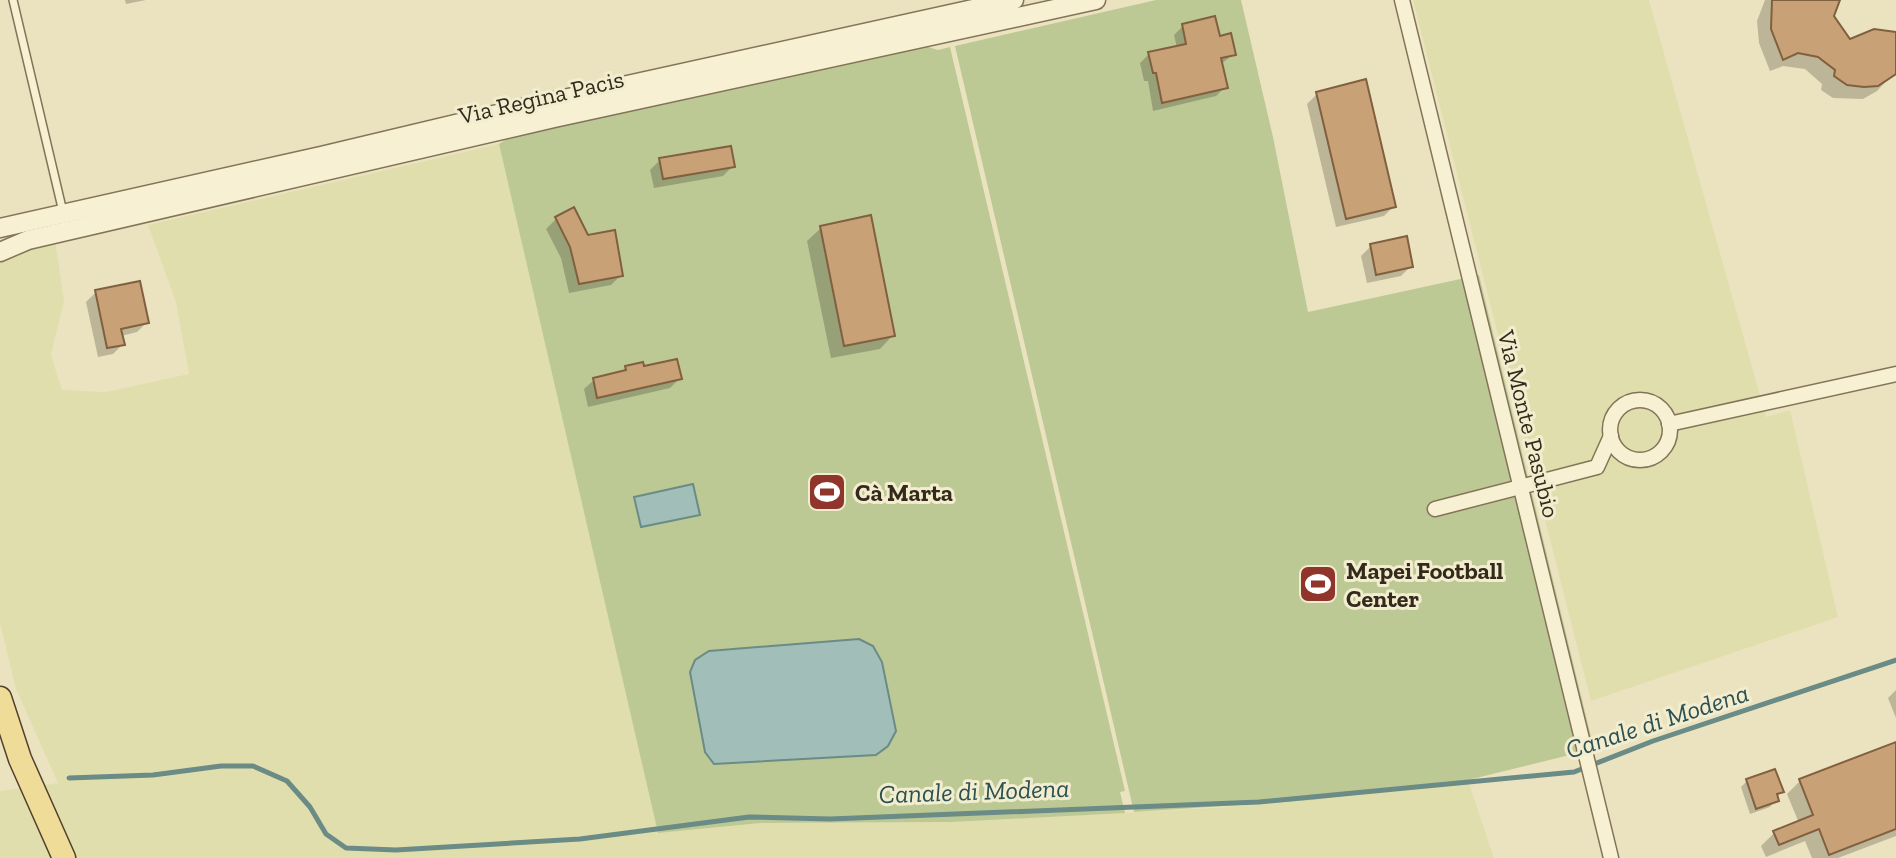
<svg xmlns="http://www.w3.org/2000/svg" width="1896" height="858" font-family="'Zilla Slab',serif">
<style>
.farmland{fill:#e1dead}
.green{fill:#bdc994}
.water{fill:#a2beb8;stroke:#6a8b86;stroke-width:2}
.shadow{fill:#0003}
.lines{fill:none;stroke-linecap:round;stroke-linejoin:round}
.stream{stroke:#6a8b86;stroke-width:5}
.building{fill:#c8a177;stroke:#81603f;stroke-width:2}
.service-casing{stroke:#837459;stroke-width:10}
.minor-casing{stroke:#837459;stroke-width:17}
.tertiary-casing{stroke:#837459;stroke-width:21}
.primary-casing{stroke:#51412d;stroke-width:25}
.service{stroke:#f7f0d2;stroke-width:7}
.minor{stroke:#f7f0d2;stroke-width:14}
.tertiary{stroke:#f7f0d2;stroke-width:18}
.primary{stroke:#eedc98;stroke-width:22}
.labels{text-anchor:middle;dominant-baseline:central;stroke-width:6;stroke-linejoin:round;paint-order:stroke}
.street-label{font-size:24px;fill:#332a1c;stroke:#f3edcf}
.poi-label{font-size:24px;font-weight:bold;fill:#332a1c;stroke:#f3edcf;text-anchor:start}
.water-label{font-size:26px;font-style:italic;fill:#2c5153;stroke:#f3edcf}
</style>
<rect width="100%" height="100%" fill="#ebe3bf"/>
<g class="farmland">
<path d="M1413 0H1649L1766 417 1790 410 1838 617 1591 701Z"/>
<path d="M499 144 658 833 761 823 952 822 1214 808 1313 800 1468 780 1494 858H0V791L58 783 16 689 0 623V258L6 253 55 241 64 301 51 355 62 390 106 392 189 374 176 302 148 225Z"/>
</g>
<g class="green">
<path d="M1156 0H1241L1273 137 1308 312 1479 275 1594 749 1468 780 1313 800 1134 812 955 46Z"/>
<path d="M899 38 938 50 950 47 1125 791 1120 792 1125 813 952 822 761 823 658 833 499 144 531 123Z"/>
</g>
<g class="water">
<path d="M693 484 700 515 641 527 634 497Z"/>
<path d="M859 639 873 646 882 662 896 731 888 746 876 755 714 764 705 752 690 672 695 660 709 651Z"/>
</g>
<g class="shadow">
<path d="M125 0H146L126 4Z"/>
<path d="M1765 0H1837L1832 17 1849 42 1896 34V71L1877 91 1863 99 1833 98 1821 90 1822 84 1805 69 1783 66 1770 71 1759 43 1757 21Z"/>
<path d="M1183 26 1218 38 1234 54 1221 64 1225 87 1216 96 1153 111 1148 81H1144L1140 63 1149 54 1177 48 1174 35Z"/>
<path d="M1317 94 1394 206 1384 216 1336 227 1307 104Z"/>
<path d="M660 160 733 166 723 176 654 188 650 170Z"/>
<path d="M573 210 587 237 621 275 611 285 569 293 561 258 546 229 556 219Z"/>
<path d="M821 228 893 335 880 349 831 358 807 241Z"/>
<path d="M1371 246 1411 266 1401 276 1367 283 1361 256Z"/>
<path d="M96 292 147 322 137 332 121 336 123 344 113 354 98 357 86 302Z"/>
<path d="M626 368 642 369 680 378 670 388 588 407 584 389 594 380 620 374Z"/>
<path d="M1896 690V718L1888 698Z"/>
<path d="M1896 744V836L1838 858H1812L1805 841 1766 857 1761 846 1774 833 1799 823 1787 794 1800 781Z"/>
<path d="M1747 781 1781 791 1770 807 1750 814 1741 787Z"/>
</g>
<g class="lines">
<path class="stream" d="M69 778 153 775 221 766H253L287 781 310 807 326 834 346 848 396 850 580 839 749 817 830 819 1259 802 1574 772 1653 741 1896 660"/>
</g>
<g class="building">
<path d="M1772 0H1840L1834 16 1850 39 1874 29 1896 32V74L1878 86 1864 87 1847 85 1834 76 1835 70 1818 57 1798 53 1783 60 1771 29Z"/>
<path d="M1215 16 1220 36 1231 33 1236 55 1221 58 1228 88 1162 103 1156 73H1153L1148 52 1186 44 1182 24Z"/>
<path d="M1366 79 1396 207 1346 219 1316 92Z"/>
<path d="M731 146 735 167 663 179 659 158Z"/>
<path d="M574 207 588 235 615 230 623 276 579 284 570 247 555 217Z"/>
<path d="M871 215 895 336 844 346 820 226Z"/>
<path d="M1407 236 1413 267 1376 275 1370 244Z"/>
<path d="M140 281 149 323 121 329 125 345 107 348 95 290Z"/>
<path d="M677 359 682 379 597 398 593 378 626 370 625 366 643 362 644 366Z"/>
<path d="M1896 742V829L1829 855 1819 829 1779 845 1773 831 1813 815 1799 779Z"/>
<path d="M1775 769 1784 792 1777 794 1779 801 1756 809 1746 779Z"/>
</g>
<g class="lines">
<defs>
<path id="service" d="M13 0 63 212"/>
<g id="minor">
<path d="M1402 0 1611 858"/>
<circle cx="1640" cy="430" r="30"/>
<path d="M1669 424 1896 374"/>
<path d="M1435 509 1597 467 1611 436"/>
</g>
<g id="tertiary">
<path d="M0 228 321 156 523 108 1014 0"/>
<path d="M0 252 28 240 554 118 1096 0"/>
</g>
<path id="primary" d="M0 698 20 759 64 858"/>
</defs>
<use href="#service" class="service-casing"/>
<use href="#minor" class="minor-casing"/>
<use href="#tertiary" class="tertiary-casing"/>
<use href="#primary" class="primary-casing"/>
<use href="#service" class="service"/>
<use href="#minor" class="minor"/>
<use href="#tertiary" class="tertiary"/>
<use href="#primary" class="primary"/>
</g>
<defs>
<symbol id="stadium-square" viewBox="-11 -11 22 22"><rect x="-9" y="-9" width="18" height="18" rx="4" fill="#90352b" stroke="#f3edcf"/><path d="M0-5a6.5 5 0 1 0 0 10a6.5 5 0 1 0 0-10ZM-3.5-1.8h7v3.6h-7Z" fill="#fff"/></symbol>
</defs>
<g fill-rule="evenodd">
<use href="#stadium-square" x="805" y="470" width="44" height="44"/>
<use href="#stadium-square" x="1296" y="562" width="44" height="44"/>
</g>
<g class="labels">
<g class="street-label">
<text transform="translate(541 97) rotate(-13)">Via Regina Pacis</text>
<text transform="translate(1529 424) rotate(76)">Via Monte Pasubio</text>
</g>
<g class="poi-label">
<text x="855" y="492">Cà Marta</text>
<text x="1346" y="570">Mapei Football<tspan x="1346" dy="28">Center</tspan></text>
</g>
<g class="water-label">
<text transform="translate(1657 721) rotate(-18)">Canale di Modena</text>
<text transform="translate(974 791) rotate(-2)">Canale di Modena</text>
</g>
</g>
</svg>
